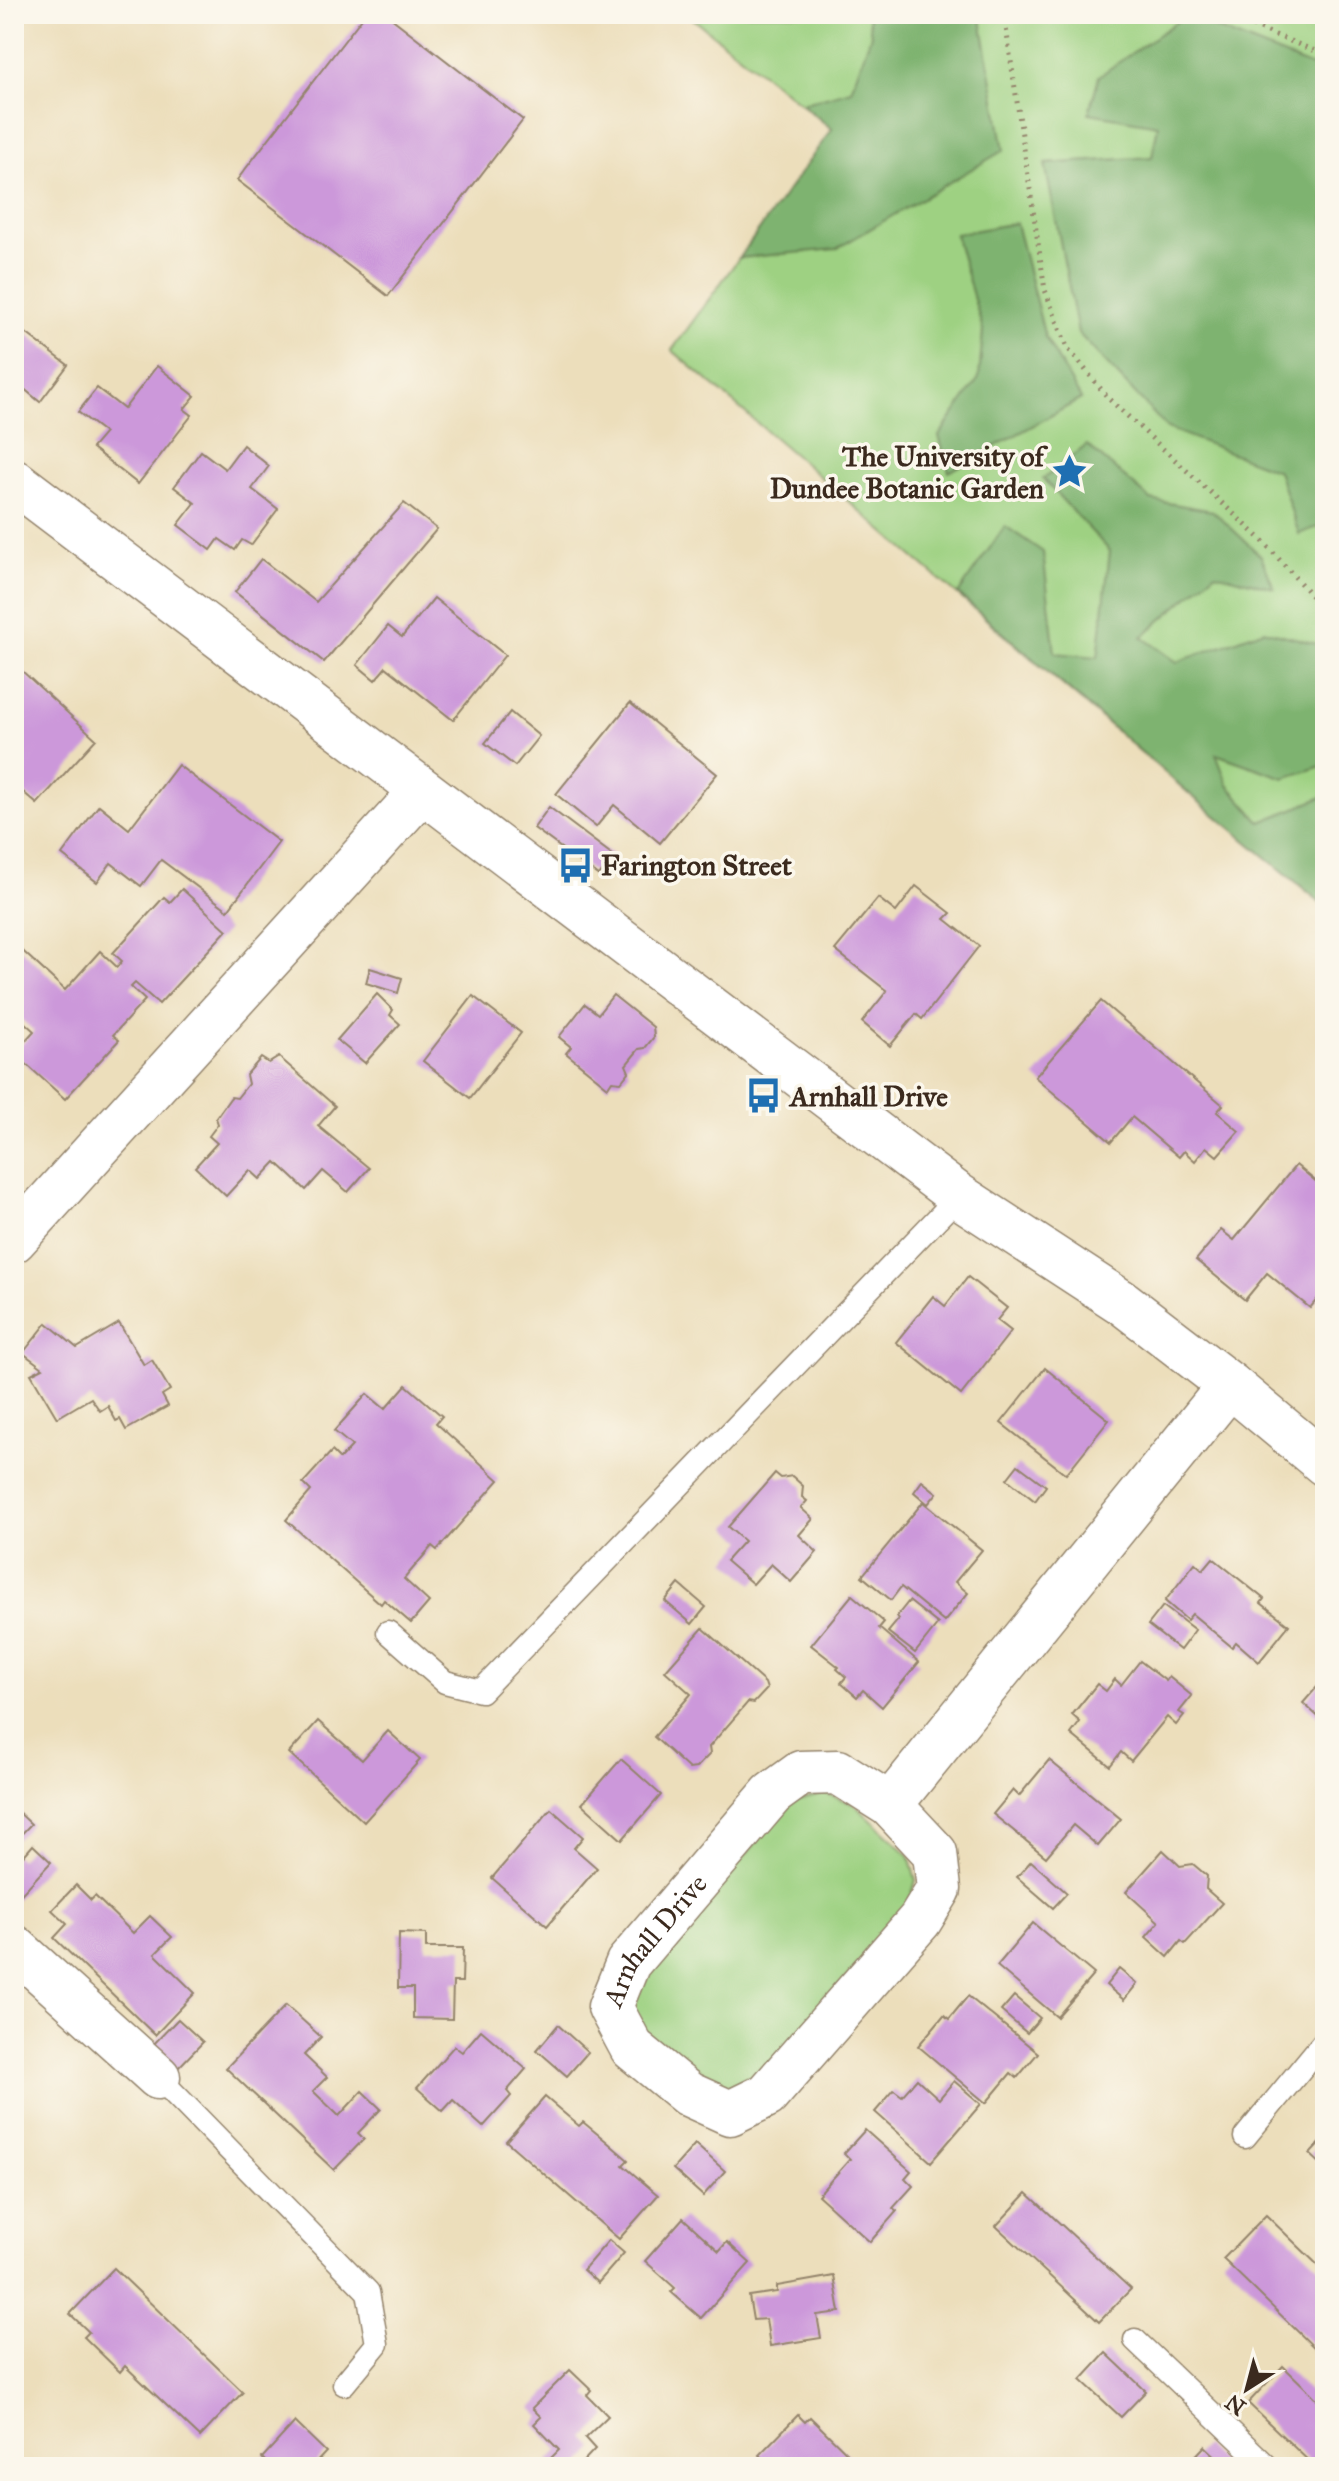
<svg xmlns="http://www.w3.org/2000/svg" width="1339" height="2481" font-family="'IM FELL Great Primer',serif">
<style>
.green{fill:#9ed182;stroke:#6c7e50;stroke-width:2}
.forest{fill:#7eb370;stroke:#5c6e47;stroke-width:2}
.building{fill:#cc98da}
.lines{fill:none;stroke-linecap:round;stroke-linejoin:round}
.lane-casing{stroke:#94846c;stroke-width:25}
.street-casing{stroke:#94846c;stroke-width:47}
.secondary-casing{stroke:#94846c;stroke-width:47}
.path{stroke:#94846c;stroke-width:5;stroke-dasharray:2 6;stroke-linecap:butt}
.lane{stroke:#fff;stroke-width:22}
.street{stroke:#fff;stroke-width:44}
.secondary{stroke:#fff;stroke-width:44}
.labels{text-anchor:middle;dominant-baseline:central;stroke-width:7;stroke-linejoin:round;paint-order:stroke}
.poi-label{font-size:28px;font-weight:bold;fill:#3b2a1e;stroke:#fbf7ec;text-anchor:start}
.street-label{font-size:28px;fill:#3b2a1e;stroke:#fbf7ec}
</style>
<rect width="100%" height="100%" fill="#fbf7ec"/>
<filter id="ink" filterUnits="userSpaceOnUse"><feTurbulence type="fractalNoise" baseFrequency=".0125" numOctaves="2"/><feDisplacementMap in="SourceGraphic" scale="16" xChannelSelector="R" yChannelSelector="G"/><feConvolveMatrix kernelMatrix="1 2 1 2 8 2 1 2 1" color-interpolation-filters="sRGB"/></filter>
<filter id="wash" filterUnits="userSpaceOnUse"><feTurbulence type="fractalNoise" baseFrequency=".006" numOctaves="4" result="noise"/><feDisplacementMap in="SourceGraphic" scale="32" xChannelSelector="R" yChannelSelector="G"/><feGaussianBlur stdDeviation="1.8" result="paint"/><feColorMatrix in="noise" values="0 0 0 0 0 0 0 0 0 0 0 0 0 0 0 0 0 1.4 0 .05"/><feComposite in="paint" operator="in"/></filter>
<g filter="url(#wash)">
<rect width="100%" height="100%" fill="#ecdebb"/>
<g class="green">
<path d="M687 14H1325V906L1191 795 672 350 833 129Z"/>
<path d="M825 1793 854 1804 909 1855 916 1880 908 1908 756 2081 730 2089 701 2081 645 2037 633 2009 640 1974 793 1801Z"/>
</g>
<g class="forest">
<path d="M868 14H980L1004 150 836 249 739 258 832 129 801 104 851 90 871 35Z"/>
<path d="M1185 16 1325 72V524L1299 534 1278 471 1167 428 1078 333 1045 164 1152 157 1158 125 1089 113 1099 76Z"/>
<path d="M1016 223 1045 337 1081 399 949 472 939 436 979 378 983 330 955 234Z"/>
<path d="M1087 445 1151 500 1213 511 1261 556 1274 588 1215 573 1142 637 1177 662 1264 630 1325 646V765L1284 778 1216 754 1228 785 1261 822 1325 796V906L1191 795 958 594 1005 526 1043 552 1055 653 1098 657 1110 551 1043 479Z"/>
</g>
<g id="blocks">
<g class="building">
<path d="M365 14H386L523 120 388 296 237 180Z"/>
<path d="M14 324 68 365 40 402 23 388 14 399Z"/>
<path d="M157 366 195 396 184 409 192 415 138 484 92 448 105 433 78 412 97 388 124 409Z"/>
<path d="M243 445 269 466 252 489 278 509 251 545 242 540 235 550 219 539 211 550 178 525 195 503 174 487 201 451 225 469Z"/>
<path d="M404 503 437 529 324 662 235 592 261 559 316 602Z"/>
<path d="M434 598 505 655 453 720 386 667 375 680 357 665 388 626 402 637Z"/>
<path d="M14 642 21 670 96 739 37 804 14 784Z"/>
<path d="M630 703 717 774 660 843 614 805 596 827 556 794Z"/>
<path d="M510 712 539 736 515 766 485 743Z"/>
<path d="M178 765 279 842 228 910 161 860 141 886 111 863 97 882 62 855 99 805 129 829Z"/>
<path d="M549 807 614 856 599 876 534 828Z"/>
<path d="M916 886 951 913 945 919 979 946 922 1019 916 1014 890 1046 862 1022 887 991 835 950 878 898 896 912Z"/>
<path d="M182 889 227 930 159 1004 135 983 131 987 145 1000 113 1035 119 1040 65 1099 14 1053 34 1031 14 1013V943L65 990 100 951 117 967 122 961 113 953 164 897 170 902Z"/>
<path d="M370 968 402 978 398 993 366 983Z"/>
<path d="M377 994 393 1010 390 1015 400 1024 365 1063 337 1040Z"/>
<path d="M613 995 653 1027 654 1037 645 1048 639 1049 626 1065 629 1072 621 1082 612 1081 608 1087 566 1053 571 1047 559 1037 585 1004 598 1014Z"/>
<path d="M473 996 521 1033 470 1098 423 1061Z"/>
<path d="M1101 1001 1223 1105 1217 1112 1239 1131 1217 1156 1206 1147 1195 1161 1184 1151 1179 1157 1132 1117 1111 1142 1035 1077Z"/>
<path d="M279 1057 335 1106 318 1126 369 1168 348 1192 323 1171 306 1190 276 1162 260 1179 250 1170 226 1196 195 1167 217 1143 209 1136 218 1124 216 1118 231 1097 237 1098 248 1084 246 1075 261 1058 269 1063Z"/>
<path d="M1296 1165 1325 1189V1290L1310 1308 1267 1273 1245 1300 1196 1260 1221 1230 1234 1240Z"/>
<path d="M968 1277 1007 1308 997 1320 1011 1331 961 1395 896 1342 933 1296 945 1306Z"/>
<path d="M47 1323 77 1348 119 1323 144 1365 152 1360 170 1390 162 1395 168 1406 126 1430 120 1419 116 1421 108 1406 100 1411 91 1398 57 1418 31 1374 43 1368 23 1353Z"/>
<path d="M1045 1368 1109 1420 1066 1474 1001 1423Z"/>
<path d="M406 1385 442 1416 436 1423 499 1480 437 1550 432 1546 404 1579 429 1602 411 1623 384 1600 381 1604 286 1520 311 1491 303 1483 332 1451 340 1459 352 1446 334 1431 367 1394 385 1409Z"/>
<path d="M1018 1465 1046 1486 1035 1501 1007 1479Z"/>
<path d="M775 1473 781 1478 792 1476 803 1486 802 1497 807 1501 801 1508 813 1519 799 1535 817 1552 791 1582 771 1564 753 1584 726 1561 744 1541 728 1527Z"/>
<path d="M922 1481 937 1493 928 1504 914 1492Z"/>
<path d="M923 1502 982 1550 955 1582 968 1593 944 1622 901 1587 891 1600 862 1576Z"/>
<path d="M1213 1558 1264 1599 1261 1603 1289 1625 1259 1662 1236 1642 1232 1647 1192 1614 1187 1620 1165 1601 1195 1563 1203 1570Z"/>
<path d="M679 1584 706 1607 692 1624 665 1601Z"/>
<path d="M852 1595 884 1622 879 1628 919 1662 882 1707 863 1690 857 1697 841 1683 846 1677 837 1669 839 1667 811 1645Z"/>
<path d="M909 1601 938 1624 915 1653 888 1632 899 1619 897 1616Z"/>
<path d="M1163 1606 1195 1630 1180 1650 1148 1625Z"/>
<path d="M703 1628 765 1683 767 1689 754 1703 748 1702 709 1747 710 1754 696 1768 689 1769 654 1737 691 1694 665 1671Z"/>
<path d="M1140 1661 1166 1681 1169 1677 1192 1696 1179 1712 1184 1715 1176 1725 1167 1717 1131 1761 1121 1752 1110 1766 1071 1734 1080 1722 1072 1715 1097 1684 1106 1691 1115 1679 1121 1685Z"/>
<path d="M1325 1678V1723L1303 1703Z"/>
<path d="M318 1721 362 1760 388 1731 420 1760 364 1822 289 1753Z"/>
<path d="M621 1759 661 1795 622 1840 582 1804Z"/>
<path d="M1049 1760 1121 1819 1098 1846 1073 1825 1046 1857 993 1814 1013 1790 1019 1796Z"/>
<path d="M14 1808 31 1824 14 1842Z"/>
<path d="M551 1809 583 1837 574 1848 597 1868 547 1926 492 1878Z"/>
<path d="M33 1845 51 1862 14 1902V1854L20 1860Z"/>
<path d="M1163 1850 1180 1866 1193 1864 1207 1876 1206 1889 1222 1903 1185 1944 1181 1941 1168 1957 1146 1937 1159 1922 1126 1892Z"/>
<path d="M1031 1861 1067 1893 1053 1908 1017 1877Z"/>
<path d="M76 1885 91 1900 95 1896 133 1933 150 1916 172 1937 155 1954 195 1993 155 2035 54 1938 67 1924 52 1910Z"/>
<path d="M1033 1923 1094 1974 1057 2017 997 1966Z"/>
<path d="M399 1933 426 1934V1948H463L462 1982H453L452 2019 413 2018V1988H398Z"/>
<path d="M1119 1969 1137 1984 1124 2000 1106 1985Z"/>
<path d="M968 1996 1038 2053 1017 2078 1011 2073 986 2103 918 2046 944 2015 949 2019Z"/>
<path d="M1014 1996 1040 2018 1027 2033 1001 2011Z"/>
<path d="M286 2005 321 2037 304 2055 327 2077 313 2091 339 2116 362 2091 381 2109 358 2133 364 2139 334 2170 226 2068Z"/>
<path d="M178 2019 203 2042 174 2072 149 2049Z"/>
<path d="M558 2025 588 2052 567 2076 537 2050Z"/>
<path d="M481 2030 526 2069 507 2091 511 2096 483 2127 453 2100 443 2111 417 2088 454 2046 462 2052Z"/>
<path d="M917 2079 939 2099 954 2081 981 2104 931 2162 875 2112 894 2090 902 2096Z"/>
<path d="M545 2097 579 2126 583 2122 606 2141 628 2160 623 2165 658 2195 619 2239 506 2141Z"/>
<path d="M865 2130 911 2171 905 2178 913 2186 893 2208 897 2211 870 2242 818 2195 850 2159 844 2153Z"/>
<path d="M1325 2138V2168L1310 2154Z"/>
<path d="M695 2144 725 2171 703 2196 673 2169Z"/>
<path d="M1027 2193 1131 2289 1099 2322 996 2226Z"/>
<path d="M1266 2215 1325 2272V2358L1223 2259Z"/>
<path d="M683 2218 719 2251 727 2242 750 2263 701 2318 671 2292 675 2288 645 2261Z"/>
<path d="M609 2240 624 2253 598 2283 583 2270Z"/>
<path d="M114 2268 243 2392 200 2437 125 2366 120 2372 84 2337 89 2332 70 2314Z"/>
<path d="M834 2276 840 2312 817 2315 821 2338 770 2346 766 2319 753 2320 749 2296 777 2292V2286Z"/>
<path d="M1106 2353 1146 2391 1121 2417 1081 2380Z"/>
<path d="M1283 2366 1325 2407V2467H1315L1248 2403Z"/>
<path d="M570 2370 591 2390 587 2395 608 2416 585 2438 595 2449 578 2467H556L549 2460 559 2450 534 2424 541 2417 532 2408Z"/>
<path d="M798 2415 805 2422 810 2417 861 2467H771L759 2455Z"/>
<path d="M295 2422 326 2452 312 2467H271L262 2458Z"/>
<path d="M1205 2446 1227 2467H1185Z"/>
</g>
</g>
</g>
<g filter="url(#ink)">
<use href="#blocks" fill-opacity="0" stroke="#94846c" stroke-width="2"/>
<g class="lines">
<defs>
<g id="lane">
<path d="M388 1632 445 1682 481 1691 959 1196"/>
<path d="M158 2077 368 2292 377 2344 344 2384"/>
<path d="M1245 2137 1325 2040"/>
<path d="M1135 2340 1268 2467"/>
</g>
<g id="street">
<path d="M14 1240 422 791"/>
<path id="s1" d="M890 1805 935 1853 939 1889 920 1920 767 2095 730 2113 688 2094 632 2048 610 2007 628 1963 772 1794 801 1773 838 1772 890 1805 1230 1385"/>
<path d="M14 1947 158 2077"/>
</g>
<path id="secondary" d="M14 481 959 1196 1123 1303 1230 1385 1325 1464"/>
</defs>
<use href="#lane" class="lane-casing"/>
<use href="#street" class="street-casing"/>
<use href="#secondary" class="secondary-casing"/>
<g class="path">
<path d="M1004 14 1045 290 1067 347 1109 399 1262 540 1325 611"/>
<path d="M1223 14 1325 55"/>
</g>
<use href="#lane" class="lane"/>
<use href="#street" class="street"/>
<use href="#secondary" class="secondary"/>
</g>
</g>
<defs>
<symbol id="sight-bare" viewBox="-9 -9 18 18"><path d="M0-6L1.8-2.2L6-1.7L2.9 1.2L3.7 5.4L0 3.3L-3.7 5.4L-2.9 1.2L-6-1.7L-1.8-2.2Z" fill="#1f6fb2" stroke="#fbf7ec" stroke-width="2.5" paint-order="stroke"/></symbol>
<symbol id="bus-bare" viewBox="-9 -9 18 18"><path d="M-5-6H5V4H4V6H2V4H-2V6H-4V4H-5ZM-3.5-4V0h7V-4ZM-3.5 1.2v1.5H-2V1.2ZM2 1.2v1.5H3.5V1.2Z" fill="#1f6fb2" stroke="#fbf7ec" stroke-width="2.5" paint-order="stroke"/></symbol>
</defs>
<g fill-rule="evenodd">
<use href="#sight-bare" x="1044" y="446" width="51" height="51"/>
<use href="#bus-bare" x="550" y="840" width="51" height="51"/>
<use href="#bus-bare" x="738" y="1070" width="51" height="51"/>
</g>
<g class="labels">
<g class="poi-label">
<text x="1044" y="456" text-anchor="end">The University of<tspan x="1044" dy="32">Dundee Botanic Garden</tspan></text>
<text x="601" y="865">Farington Street</text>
<text x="790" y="1096">Arnhall Drive</text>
</g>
<g class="street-label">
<text stroke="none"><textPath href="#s1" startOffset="658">Arnhall Drive</textPath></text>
</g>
</g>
<rect width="1339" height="2481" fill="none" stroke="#fbf7ec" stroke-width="48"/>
<g transform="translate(1247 2389) rotate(216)" stroke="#fbf7ec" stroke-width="6" paint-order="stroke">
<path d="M0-6L14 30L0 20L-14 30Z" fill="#3b2a1e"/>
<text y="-12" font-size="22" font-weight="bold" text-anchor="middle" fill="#3b2a1e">N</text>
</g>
</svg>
